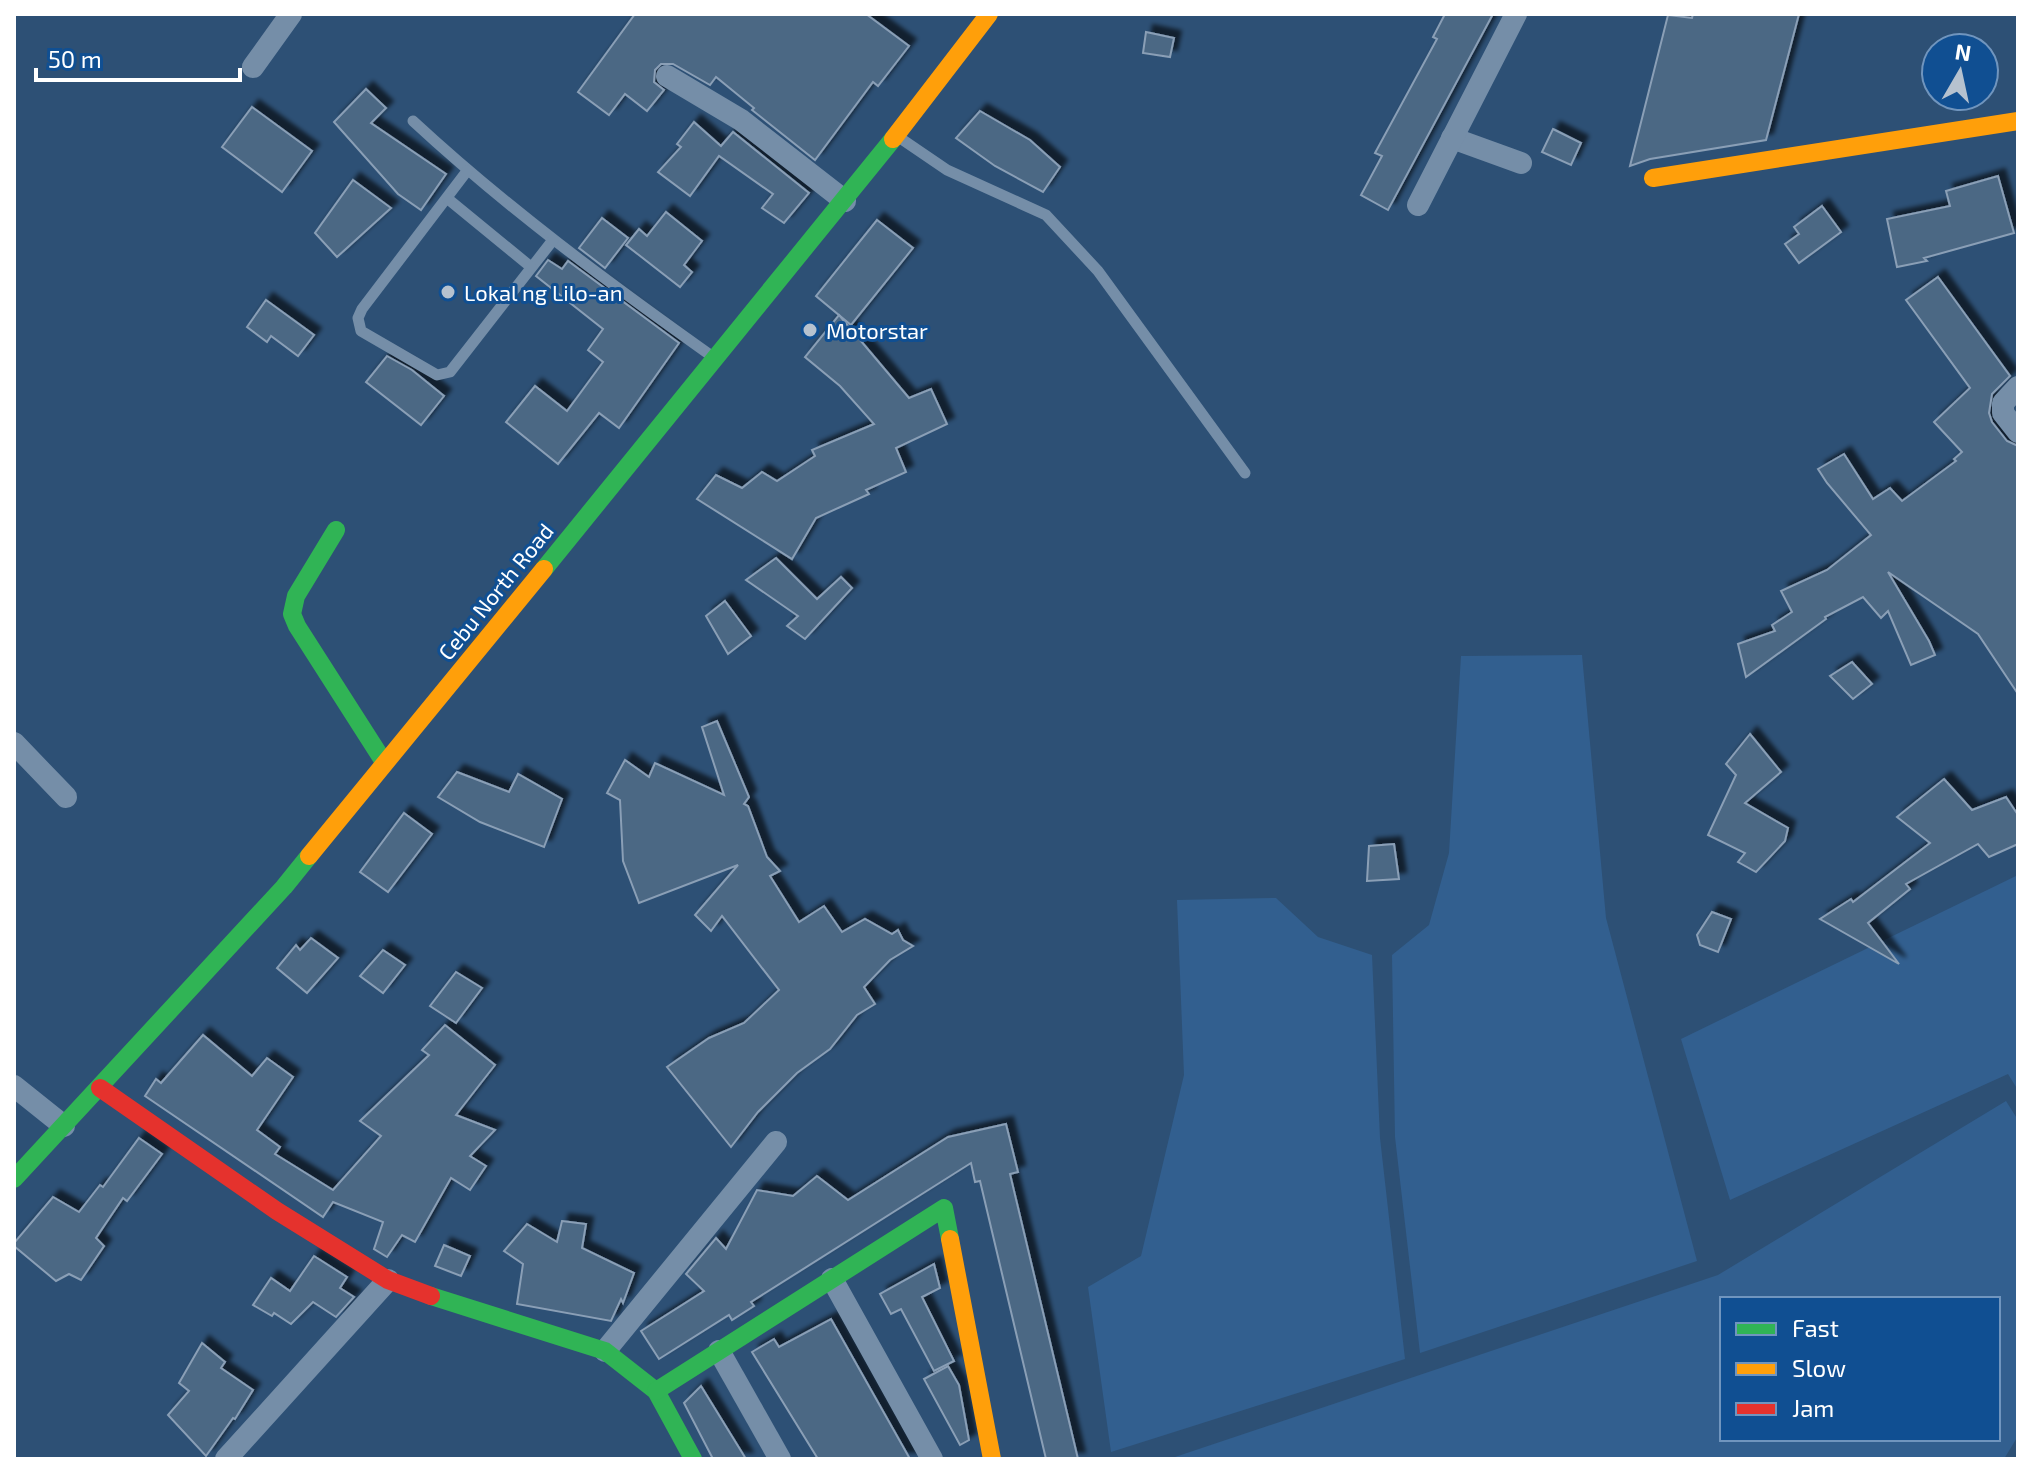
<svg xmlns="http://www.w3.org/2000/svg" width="2032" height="1473" font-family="'Exo 2',sans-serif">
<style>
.water{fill:#325f8f;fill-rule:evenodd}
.building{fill:#4b6784;stroke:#8a9fb6;stroke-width:2;filter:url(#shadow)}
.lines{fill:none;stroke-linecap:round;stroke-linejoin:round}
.lane{stroke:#758ea8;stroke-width:11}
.street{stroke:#758ea8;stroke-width:22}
.fast{stroke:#30b455;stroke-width:18}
.slow{stroke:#ff9f0a;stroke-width:18}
.jam{stroke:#e5322d;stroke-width:18}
.poi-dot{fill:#b6c2cf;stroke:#104f92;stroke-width:3}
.labels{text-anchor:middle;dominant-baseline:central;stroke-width:6;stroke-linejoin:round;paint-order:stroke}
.poi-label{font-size:22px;fill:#fff;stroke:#104f92;text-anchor:start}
.street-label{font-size:22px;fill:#fff;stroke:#104f92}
</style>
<defs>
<filter id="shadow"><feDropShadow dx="7" dy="-7" stdDeviation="2" flood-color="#0009"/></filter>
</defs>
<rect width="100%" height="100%" fill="#2d5075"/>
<g class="water">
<path d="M1582 655 1606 918 1697 1261 1420 1353 1395 1137 1392 955 1429 925 1449 853 1461 656Z"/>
<path d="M2018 875V1090L2008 1074 1730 1200 1681 1039Z"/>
<path d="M1276 898 1318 937 1372 955 1380 1138 1405 1359 1111 1452 1088 1287 1141 1256 1184 1075 1177 900Z"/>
<path d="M2006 1101 2018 1120V1436L2004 1459H1169L1718 1275ZM1722 1299H1998V1439H1722Z"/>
</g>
<g class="building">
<path d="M635 14H866L909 46 878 86 873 82 815 160 752 110 754 108 716 77 710 85 673 64H661L655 70 654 82 664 90 647 111 625 94 609 115 578 92Z"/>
<path d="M1445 14H1493L1388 210 1361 195 1382 156 1375 153 1437 39 1433 37Z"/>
<path d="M1693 14H1799L1766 140 1650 159 1630 166 1668 15 1692 18Z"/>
<path d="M1146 32 1174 38 1170 57 1143 53Z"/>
<path d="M366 89 386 108 371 123 446 174 421 210 398 194 334 122Z"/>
<path d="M252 107 312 151 282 192 222 147Z"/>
<path d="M980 111 1030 140 1060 167 1043 192 995 166 956 138Z"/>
<path d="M694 122 721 146 733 132 809 193 784 223 762 208 773 194 719 156 690 196 658 172 681 147 677 144Z"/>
<path d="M1553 129 1581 143 1571 165 1542 152Z"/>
<path d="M1998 176 2014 233 1924 258 1927 261 1897 267 1887 219 1950 206 1946 191Z"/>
<path d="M353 180 391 208 337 257 315 233Z"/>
<path d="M1822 206 1841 232 1799 263 1785 244 1799 234 1794 227Z"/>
<path d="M666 212 702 241 684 265 692 272 680 287 626 245 639 229 647 236Z"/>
<path d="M602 218 628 238 605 268 579 248Z"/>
<path d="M877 220 913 248 851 325 816 296Z"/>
<path d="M548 260 562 269 568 261 679 343 619 428 599 413 558 464 506 422 535 386 567 411 603 362 588 350 603 329 536 276Z"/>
<path d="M1938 277 2010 376 1992 394 1989 413 1992 422 2007 441 2018 446V694L1978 634 1888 572 1929 641 1935 655 1911 665 1888 611 1881 618 1863 597 1825 617 1826 619 1746 677 1738 644 1775 631 1772 625 1792 612 1781 591 1827 570 1871 535 1827 483 1818 469 1844 454 1873 499 1890 488 1902 501 1956 461 1954 459 1962 452 1934 422 1970 388 1906 300Z"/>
<path d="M266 300 314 335 298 356 271 336 267 342 247 327Z"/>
<path d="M839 315 909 398 931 389 947 424 896 448 906 472 866 490 869 494 816 518 792 559 697 499 716 475 742 488 762 472 777 481 815 456 812 450 874 424 840 386 805 357Z"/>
<path d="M387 356 412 370 444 396 421 425 366 382Z"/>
<path d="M776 558 817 599 841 577 852 588 805 639 787 626 798 616 746 580Z"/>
<path d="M725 601 751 636 728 654 706 616Z"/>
<path d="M1852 662 1872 684 1853 699 1830 676Z"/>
<path d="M717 721 749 797 744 804 748 806 767 857 780 871 770 876 799 922 824 906 842 932 865 919 892 934 898 930 903 940 913 946 890 960 864 987 875 1004 857 1015 830 1049 797 1073 758 1112 731 1147 667 1067 709 1038 744 1023 779 990 722 916 711 931 695 915 738 865 639 903 623 861 620 800 607 793 625 760 649 777 655 763 724 795 702 727Z"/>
<path d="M1750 734 1781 772 1745 803 1788 828 1785 841 1756 872 1738 862 1745 853 1708 835 1736 775 1726 764Z"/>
<path d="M457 772 509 792 518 774 562 799 544 847 480 822 438 797Z"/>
<path d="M1944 779 1972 810 2006 797 2018 815V844L1989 857 1978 844 1906 884 1910 889 1868 923 1899 964 1820 919 1851 899 1853 902 1930 843 1897 817Z"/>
<path d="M404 813 432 834 388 892 360 872Z"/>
<path d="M1394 844 1399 879 1367 881 1369 846Z"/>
<path d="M1712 912 1731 919 1718 952 1700 945 1697 935Z"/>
<path d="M311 938 338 958 307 993 277 968 296 945 300 950Z"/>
<path d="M383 950 405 965 383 993 360 976Z"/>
<path d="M456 972 482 988 456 1023 430 1006Z"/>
<path d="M445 1025 495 1065 456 1115 495 1130 470 1156 486 1166 470 1190 451 1178 415 1242 402 1235 387 1257 374 1249 383 1222 333 1202 323 1217 145 1096 156 1079 161 1083 203 1035 252 1076 267 1058 293 1077 257 1130 280 1147 275 1154 333 1190 381 1136 360 1121 429 1055 422 1050Z"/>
<path d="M1006 1124 1018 1172 1010 1174 1078 1459H1046L980 1181 975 1182 971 1163 751 1302 754 1306 732 1320 729 1315 659 1359 641 1331 704 1291 686 1274 716 1238 726 1249 757 1190 793 1196 817 1176 848 1200 948 1137Z"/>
<path d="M139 1138 162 1154 127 1201 123 1198 96 1238 104 1246 81 1280 69 1274 56 1281 14 1246V1243L53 1197 79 1212 100 1185 103 1187Z"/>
<path d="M562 1221 586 1224 582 1248 634 1273 623 1303 621 1299 611 1321 517 1304 523 1264 504 1251 527 1224 557 1242Z"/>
<path d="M444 1245 470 1256 461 1276 435 1266Z"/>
<path d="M314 1256 347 1277 340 1288 354 1297 336 1317 313 1302 291 1324 274 1313 272 1316 253 1305 271 1278 290 1291Z"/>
<path d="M934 1264 940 1288 922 1297 954 1361 934 1371 901 1309 891 1314 880 1294Z"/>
<path d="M831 1319 910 1459H818L752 1352 774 1339 779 1347Z"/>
<path d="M202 1343 225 1362 221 1368 253 1390 235 1419 233 1418 206 1456 168 1415 189 1391 179 1383Z"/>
<path d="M948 1366 959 1385 969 1440 960 1445 924 1379Z"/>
<path d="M701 1386 746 1459H713L684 1403Z"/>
</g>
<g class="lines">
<g class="lane">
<path d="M413 121C507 208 609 283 713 357"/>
<path d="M900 138 947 170 1046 215 1098 271 1245 473"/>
<path d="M467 171 362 309 358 318 361 331 437 375 450 372 553 240"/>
<path d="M448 199 531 267"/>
</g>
<g class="street">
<path d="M253 67 291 14"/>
<path d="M667 76 741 120 845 201"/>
<path d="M1452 138 1521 163"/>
<path d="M1418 205 1516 14"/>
<path d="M2018 387 2003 403V413L2018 432"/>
<path d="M14 743 66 797"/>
<path d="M14 1086 64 1126"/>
<path d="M832 1279 932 1459"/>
<path d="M605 1351 776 1142"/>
<path d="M719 1351 780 1459"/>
<path d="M226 1459 388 1280"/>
</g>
<g class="fast">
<path d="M336 530 296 596 292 614 297 626 384 762"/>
<path d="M544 569 893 139"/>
<path d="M14 1179 284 887 309 856"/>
<path d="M431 1296 605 1351 656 1391 693 1459"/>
<path d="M656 1391 944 1208 950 1239"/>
</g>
<g class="slow">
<path d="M893 139 989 14"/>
<path d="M1653 178 2018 121"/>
<path d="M309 856 544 569"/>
<path d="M950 1239 992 1459"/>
</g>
<path class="jam" d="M100 1088 277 1211 388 1280 431 1296"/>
</g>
<g class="poi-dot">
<circle cx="448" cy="292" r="8"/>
<circle cx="810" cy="330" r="8"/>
</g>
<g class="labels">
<g class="poi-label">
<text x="464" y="292">Lokal ng Lilo-an</text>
<text x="826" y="330">Motorstar</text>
</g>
<g class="street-label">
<text transform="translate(495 591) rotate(-51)">Cebu North Road</text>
</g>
</g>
<rect width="2032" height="1473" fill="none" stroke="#ffffff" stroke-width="32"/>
<rect x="1720" y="1297" width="280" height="144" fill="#104f92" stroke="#7095be" stroke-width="2"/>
<rect x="1736" y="1323" width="40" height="12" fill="#30b455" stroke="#7095be" stroke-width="2"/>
<text x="1792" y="1337" font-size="24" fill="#ffffff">Fast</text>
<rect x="1736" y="1363" width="40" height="12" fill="#ff9f0a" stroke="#7095be" stroke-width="2"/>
<text x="1792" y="1377" font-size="24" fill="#ffffff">Slow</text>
<rect x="1736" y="1403" width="40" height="12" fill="#e5322d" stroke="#7095be" stroke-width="2"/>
<text x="1792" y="1417" font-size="24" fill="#ffffff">Jam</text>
<g transform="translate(1960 72) rotate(9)"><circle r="38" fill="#104f92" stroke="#7095be" stroke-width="2"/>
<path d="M0-6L14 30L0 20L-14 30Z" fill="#b6c2cf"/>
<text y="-12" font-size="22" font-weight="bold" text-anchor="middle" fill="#ffffff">N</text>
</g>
<path d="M36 68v12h204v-12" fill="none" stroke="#ffffff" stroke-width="4"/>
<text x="48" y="68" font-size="24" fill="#ffffff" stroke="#104f92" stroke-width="6" paint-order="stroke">50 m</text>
</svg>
